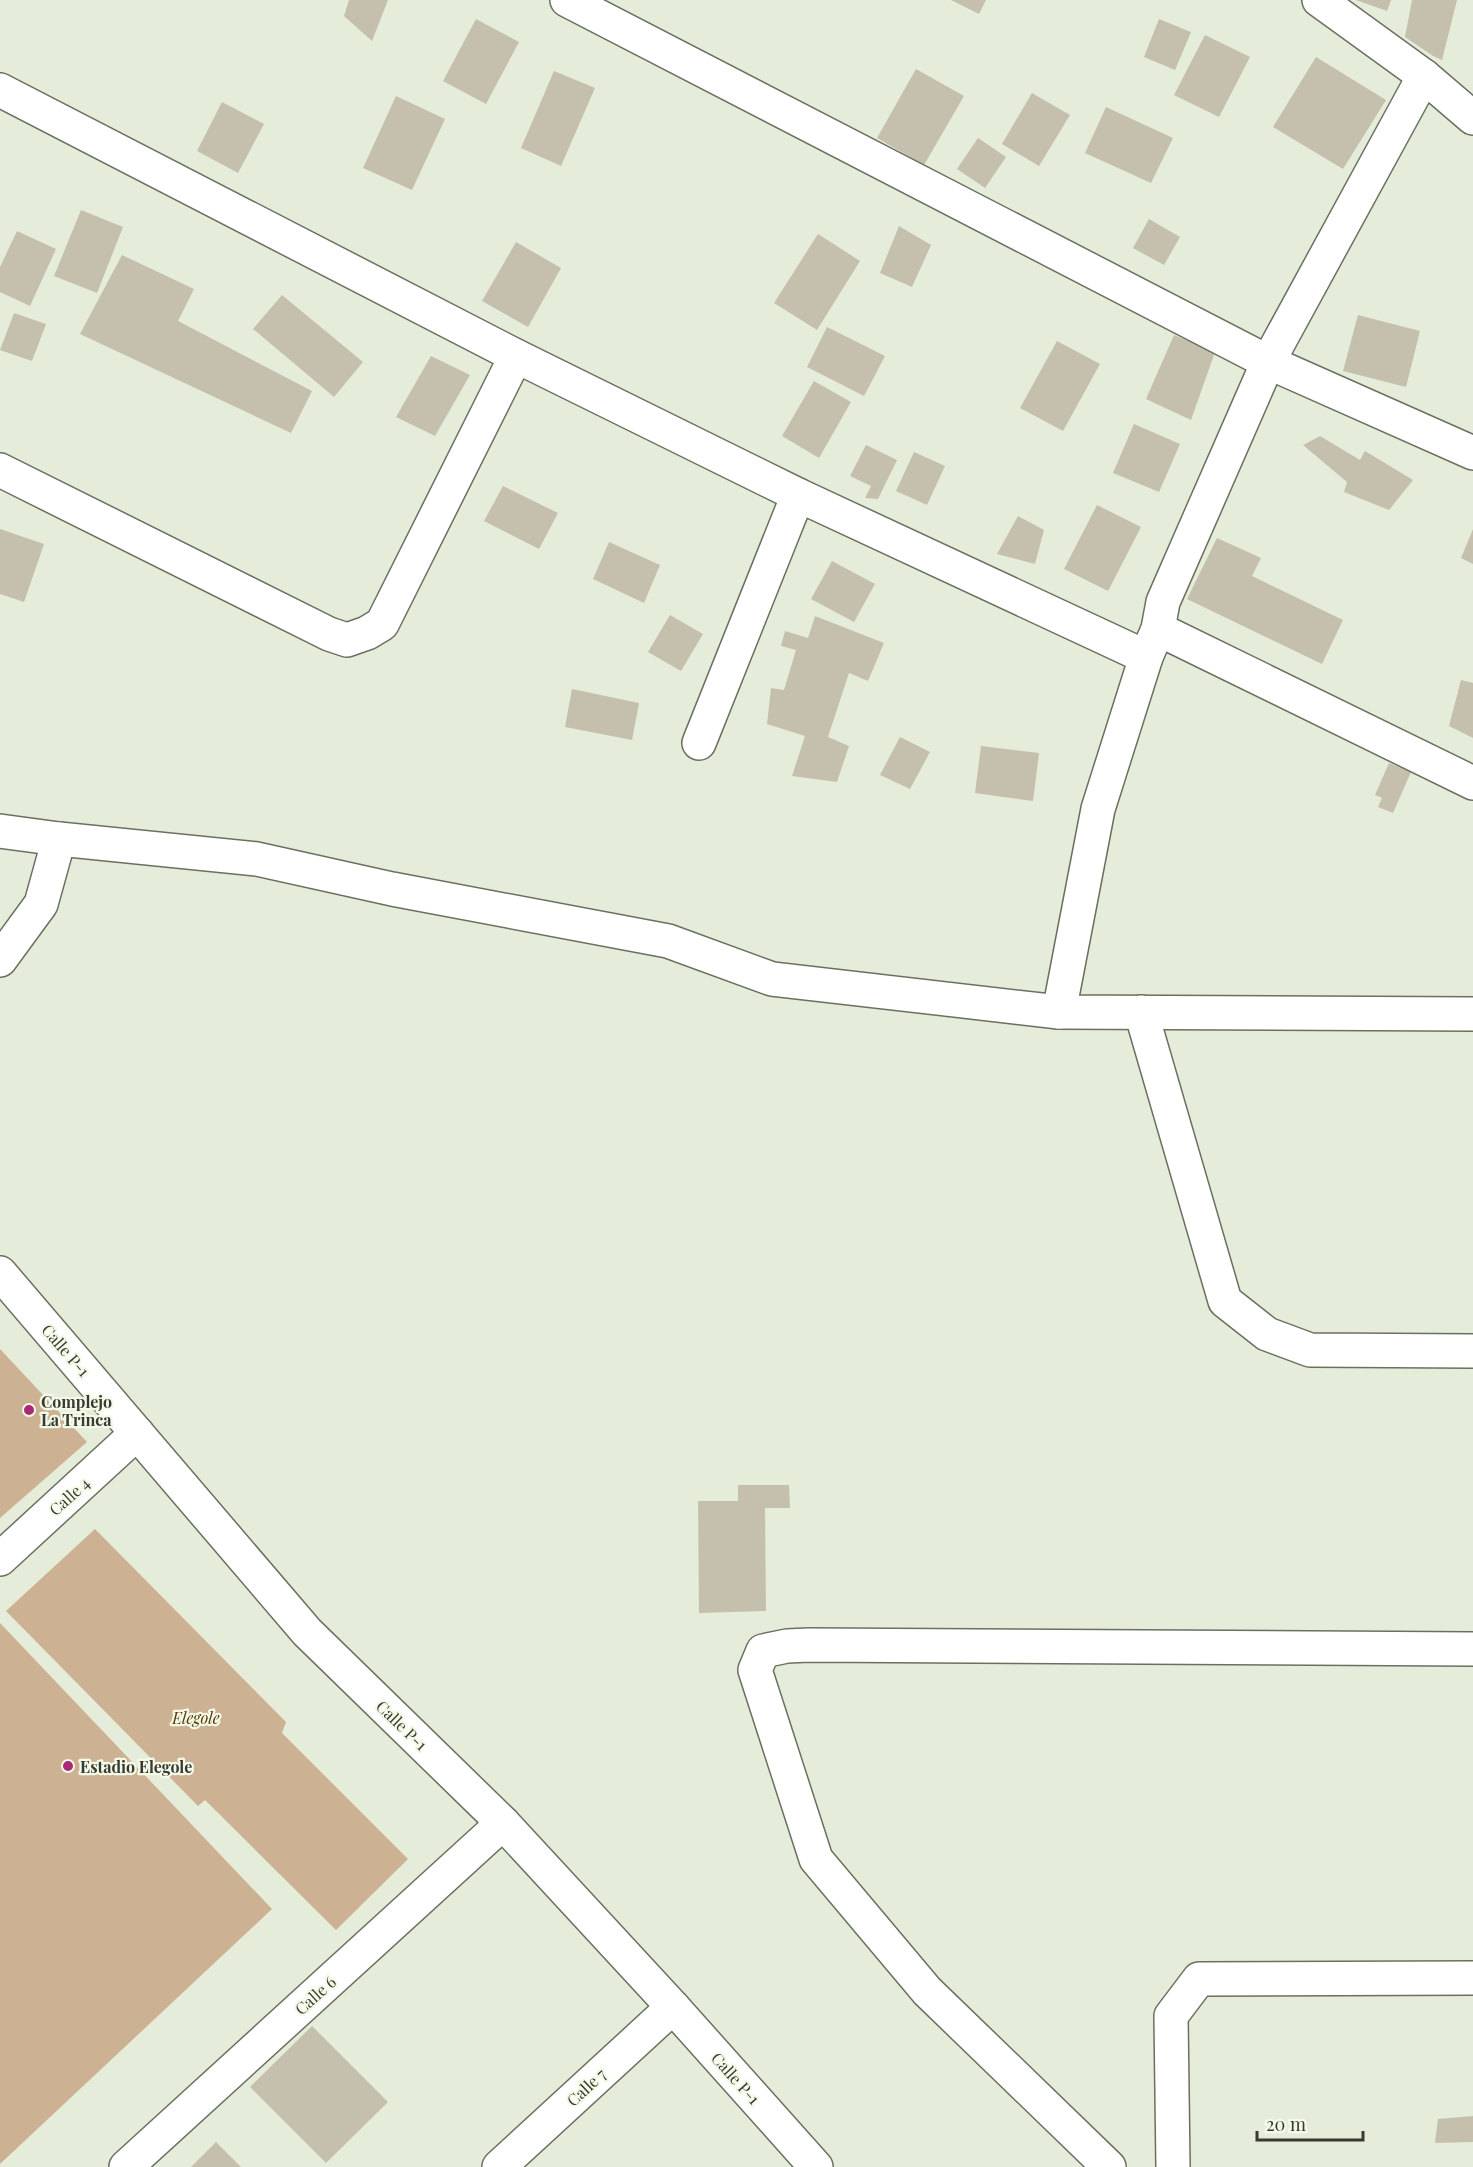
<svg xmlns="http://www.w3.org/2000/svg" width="1473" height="2167" font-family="'Playfair Display',serif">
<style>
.green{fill:#cdb193}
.building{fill:#c5c0ae}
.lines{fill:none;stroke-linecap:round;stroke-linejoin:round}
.street-casing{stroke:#6a705f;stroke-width:36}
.street{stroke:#fff;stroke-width:33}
.poi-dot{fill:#a92979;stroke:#f3fae7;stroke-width:2}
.labels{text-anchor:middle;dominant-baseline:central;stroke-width:4.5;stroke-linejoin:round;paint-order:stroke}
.street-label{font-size:16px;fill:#373932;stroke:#f3fae7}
.poi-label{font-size:16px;font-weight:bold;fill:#373932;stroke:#f3fae7;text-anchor:start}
.park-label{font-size:16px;font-style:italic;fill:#593603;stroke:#f3fae7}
</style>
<rect width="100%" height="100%" fill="#e6ecda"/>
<g class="green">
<path d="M0 1349 87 1442 0 1518Z"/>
<path d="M95 1529 286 1722 282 1733 408 1859 336 1930 205 1800 198 1806 6 1611Z"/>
<path d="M0 1623 272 1909 0 2164Z"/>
</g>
<g class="building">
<path d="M349 0H388L372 41 344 16Z"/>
<path d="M951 0H986L979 14Z"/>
<path d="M1356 0H1391L1387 11Z"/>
<path d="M1412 0H1457L1442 60 1433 56 1405 37Z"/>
<path d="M476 19 519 42 486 104 443 81Z"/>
<path d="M1159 19 1191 32 1175 70 1144 57Z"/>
<path d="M1205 35 1250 57 1219 117 1174 95Z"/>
<path d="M1316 57 1386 100 1343 169 1273 127Z"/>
<path d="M916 69 964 96 924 165 877 138Z"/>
<path d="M554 71 595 88 561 166 521 148Z"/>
<path d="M1032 93 1070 115 1039 166 1002 144Z"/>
<path d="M396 96 445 119 412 190 363 168Z"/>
<path d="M222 102 264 124 238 173 197 151Z"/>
<path d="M1106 107 1173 138 1151 183 1085 153Z"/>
<path d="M978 138 1006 157 985 188 957 169Z"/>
<path d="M81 210 123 227 97 293 54 276Z"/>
<path d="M1149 219 1180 237 1164 265 1133 248Z"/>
<path d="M899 226 931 245 912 287 880 273Z"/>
<path d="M17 231 56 249 30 306 0 292V267Z"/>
<path d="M818 234 860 261 817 330 774 303Z"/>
<path d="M516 242 561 268 528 327 482 301Z"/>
<path d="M122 255 194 289 178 321 312 391 291 433 80 334Z"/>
<path d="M282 295 363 362 334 397 253 329Z"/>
<path d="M14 313 46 324 32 361 0 350Z"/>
<path d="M1358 315 1420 331 1406 387 1343 371Z"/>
<path d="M827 327 885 356 864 396 807 367Z"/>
<path d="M1174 335 1215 352 1191 420 1146 399Z"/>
<path d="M1057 341 1100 364 1063 431 1020 408Z"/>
<path d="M431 356 470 375 435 436 396 417Z"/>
<path d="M814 381 851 402 819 458 782 436Z"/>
<path d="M1134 424 1180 444 1159 492 1113 473Z"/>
<path d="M1320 436 1360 460 1365 451 1413 480 1389 510 1344 492 1347 482 1303 445Z"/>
<path d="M866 445 897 460 878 499 865 498 871 486 850 476Z"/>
<path d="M914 452 945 466 927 505 896 491Z"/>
<path d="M503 486 558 513 539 549 484 521Z"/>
<path d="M1097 505 1141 527 1108 591 1064 569Z"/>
<path d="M1018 516 1044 530 1035 564 997 554Z"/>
<path d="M0 529 44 544 24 602 0 594Z"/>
<path d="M1473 529V564L1461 558Z"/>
<path d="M1217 538 1261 558 1252 576 1343 620 1322 664 1187 599Z"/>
<path d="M609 542 660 565 644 603 593 579Z"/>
<path d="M832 561 875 584 854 622 811 599Z"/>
<path d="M670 615 703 634 681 671 648 652Z"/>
<path d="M815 616 884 643 868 681 849 673 828 737 849 746 837 782 792 776 805 736 767 724 771 688 784 690 796 650 781 646 785 631 808 638Z"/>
<path d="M1461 680 1473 683V738L1449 726Z"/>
<path d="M572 689 639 703 632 740 565 727Z"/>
<path d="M900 737 930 752 910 789 880 775Z"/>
<path d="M981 746 1039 753 1033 801 975 793Z"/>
<path d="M1389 763 1411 772 1393 813 1378 807 1382 798 1375 795Z"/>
<path d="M738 1485H789L790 1508H765L766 1611 699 1613 698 1501H738Z"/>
<path d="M312 2026 388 2102 326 2163 250 2087Z"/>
<path d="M1473 2116V2142L1435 2143 1438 2119Z"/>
<path d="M216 2142 241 2167H191Z"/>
</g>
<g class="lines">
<defs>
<g id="street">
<path d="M567 0 1268 362 1473 453"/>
<path d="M1319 0 1424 76 1473 118"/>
<path d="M0 90 516 356 798 495 1146 657"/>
<path d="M0 470 329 634 347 640 367 633 382 624 516 356"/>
<path d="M1158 629 1473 783"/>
<path d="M699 743 798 495"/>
<path d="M0 831 59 839 257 859 392 889 668 941 772 979 1059 1012 1473 1014"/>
<path d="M0 960 41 904 59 839"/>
<path d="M1059 1012 1098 809 1146 657 1158 629 1163 602 1268 362 1424 76"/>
<path d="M1141 1012 1225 1301 1267 1334 1310 1350 1473 1351"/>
<path d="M0 1273 307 1632 503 1823 673 2007 816 2167"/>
<path d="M0 1559 137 1433"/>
<path d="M126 2167 503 1823"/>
<path d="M499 2167 673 2007"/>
<path d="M1109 2167 927 1991 816 1859 755 1670 763 1651 787 1646 809 1645 1473 1649"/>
<path d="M1173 2167 1171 2016 1199 1979 1473 1978"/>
</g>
</defs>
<use href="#street" class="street-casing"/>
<use href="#street" class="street"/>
</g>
<g class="poi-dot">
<circle cx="29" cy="1410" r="6"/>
<circle cx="68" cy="1766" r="6"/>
</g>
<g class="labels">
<g class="street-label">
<text transform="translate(66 1350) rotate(49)">Calle P-1</text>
<text transform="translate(69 1496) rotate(-42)">Calle 4</text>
<text transform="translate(402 1725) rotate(44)">Calle P-1</text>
<text transform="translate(315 1995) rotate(-42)">Calle 6</text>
<text transform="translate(736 2078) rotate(48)">Calle P-1</text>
<text transform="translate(586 2087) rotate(-43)">Calle 7</text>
</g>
<g class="poi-label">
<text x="41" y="1401">Complejo<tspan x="41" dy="18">La Trinca</tspan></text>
<text x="80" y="1766">Estadio Elegole</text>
</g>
<g class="park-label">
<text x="196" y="1717">Elegole</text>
</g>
</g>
<path d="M1257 2131v9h106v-9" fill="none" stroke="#373932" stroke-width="3"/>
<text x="1266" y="2131" font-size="18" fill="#373932" stroke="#f3fae7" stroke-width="4.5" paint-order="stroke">20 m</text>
</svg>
